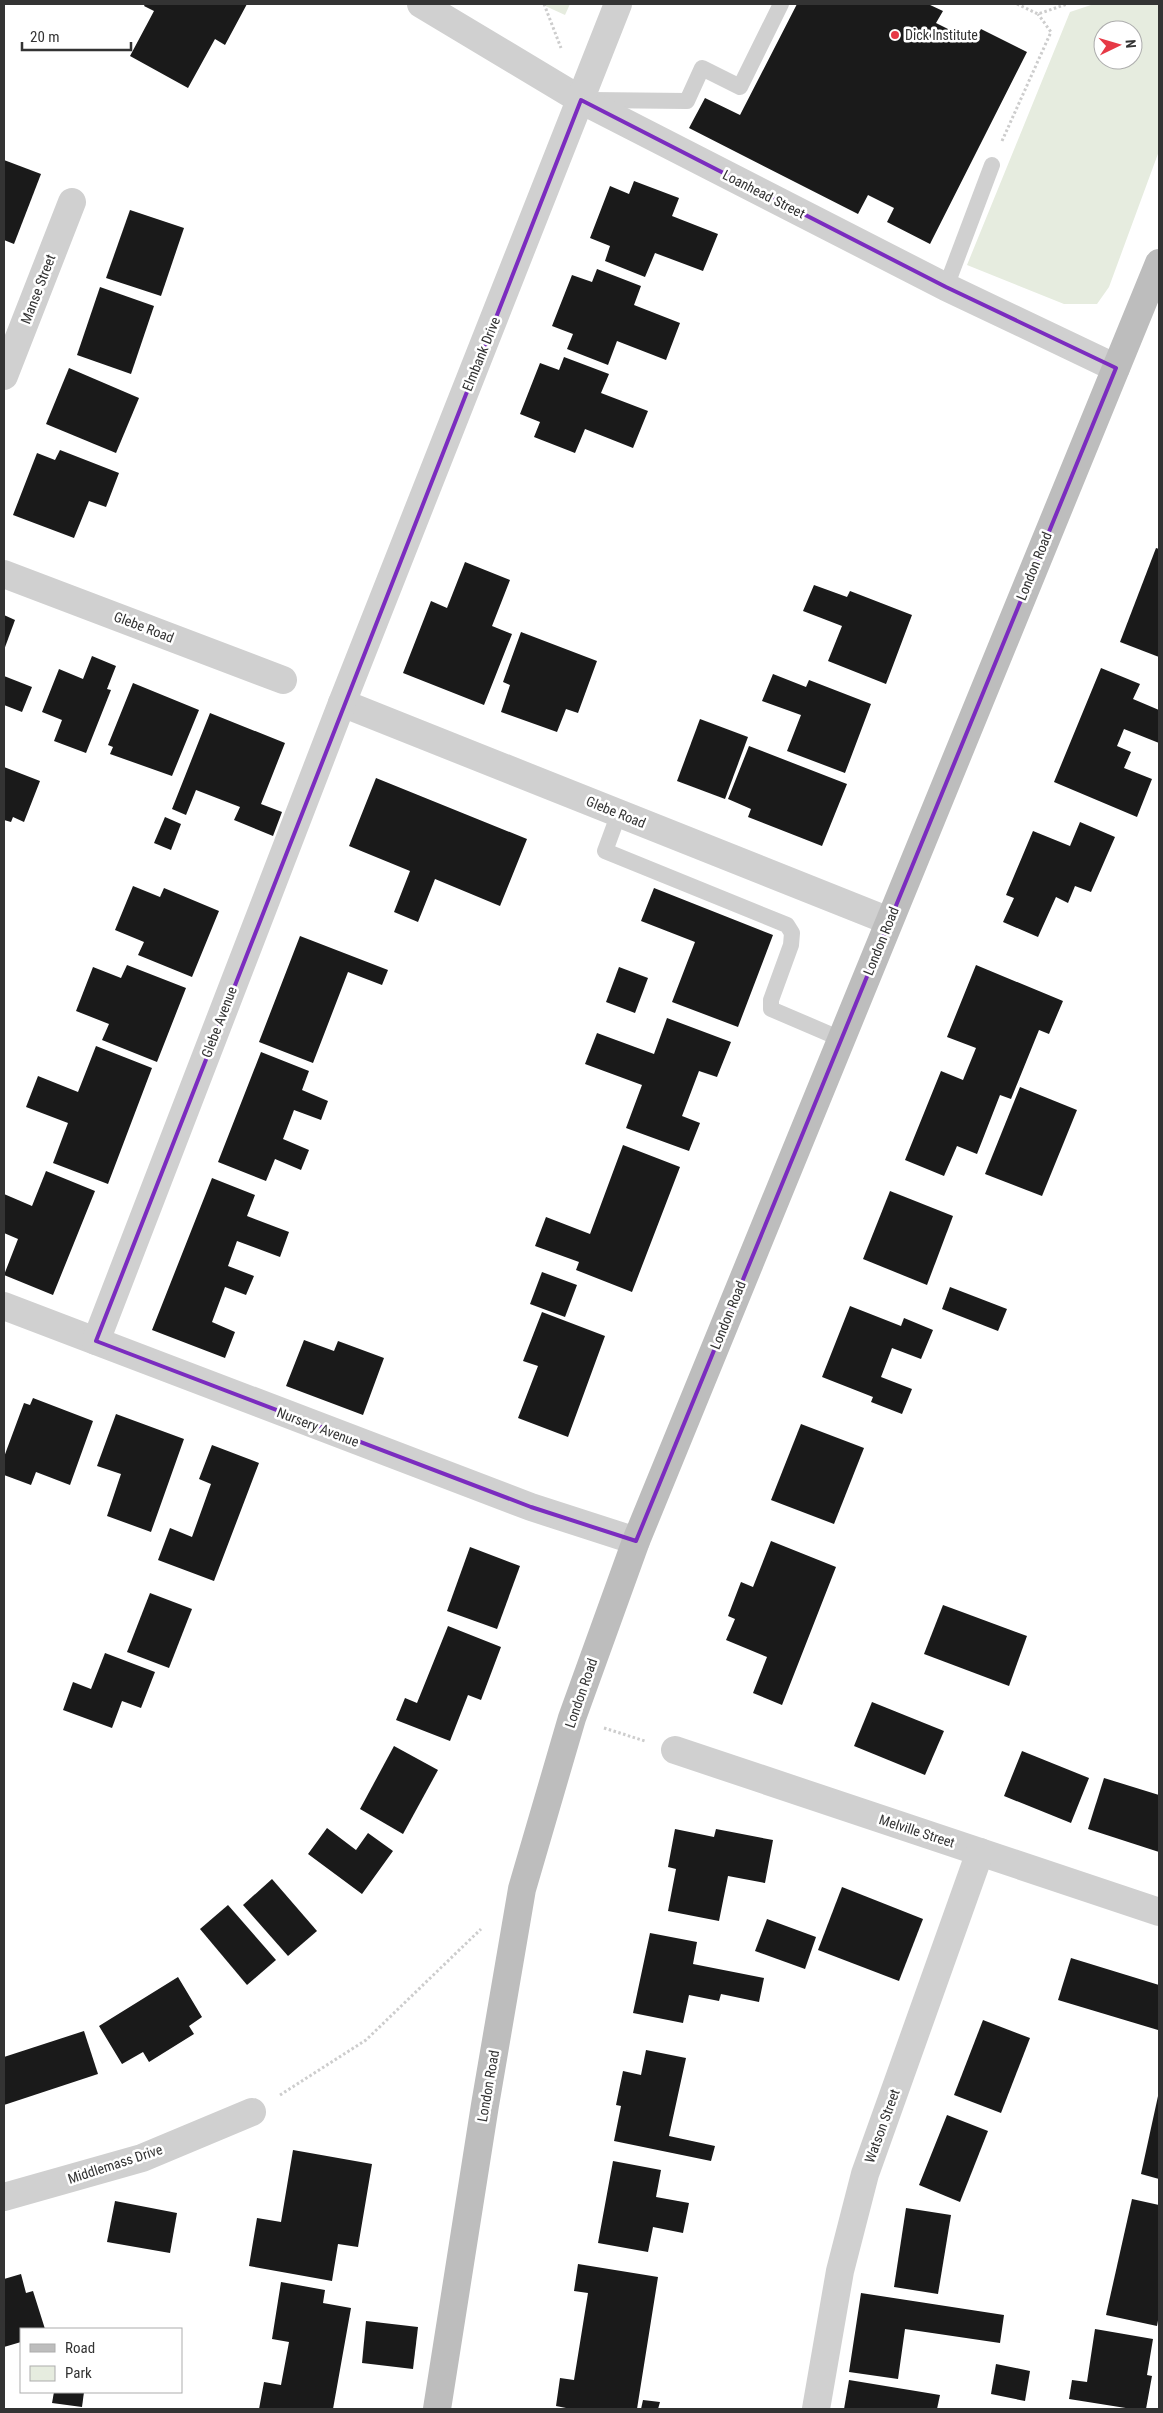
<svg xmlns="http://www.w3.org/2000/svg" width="1163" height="2413" font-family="'Roboto Condensed',sans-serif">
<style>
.green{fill:#e6ecdf;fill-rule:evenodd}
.building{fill:#1a1a1a}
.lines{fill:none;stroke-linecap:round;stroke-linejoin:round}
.path{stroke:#cdcdcd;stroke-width:3;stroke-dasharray:2.5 2.5;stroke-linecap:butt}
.service{stroke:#d0d0d0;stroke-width:16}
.minor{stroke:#d0d0d0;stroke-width:28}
.secondary{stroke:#bdbdbd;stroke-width:28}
.marked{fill:none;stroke:#7b2cbf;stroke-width:4;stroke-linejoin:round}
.poi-dot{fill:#e63946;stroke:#fff;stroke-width:2}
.labels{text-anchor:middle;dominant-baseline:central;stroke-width:5;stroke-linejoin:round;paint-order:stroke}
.poi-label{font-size:14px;fill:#333;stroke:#fff;text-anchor:start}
.street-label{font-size:14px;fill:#333;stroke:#fff}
</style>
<rect width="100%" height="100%" fill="#fff"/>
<g class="green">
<path d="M541 4H570L565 15Z"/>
<path d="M1094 4H1159V151L1109 287 1097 304H1064L967 265 1070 12ZM1103 30H1133V60H1103Z"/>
</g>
<g class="building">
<path d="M145 4H247L225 45 215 39 188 88 130 56 154 11 144 6Z"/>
<path d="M797 4H928L943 11 936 23 974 42 981 29 1027 52 930 244 887 222 894 208 868 195 858 214 689 128 705 98 740 115Z"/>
<path d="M4 160 41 174 14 244 4 240Z"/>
<path d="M634 181 679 198 672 216 718 234 703 271 655 253 645 277 605 261 610 246 590 238 610 186 629 194Z"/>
<path d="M130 210 184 228 161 296 106 278Z"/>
<path d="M597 269 641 286 634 305 680 323 666 360 617 341 608 365 567 349 573 334 552 326 572 275 592 282Z"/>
<path d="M100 287 154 306 131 374 77 355Z"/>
<path d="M564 357 609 374 601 393 648 411 633 448 585 429 575 453 534 437 540 422 520 414 540 363 559 370Z"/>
<path d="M69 368 139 398 116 453 46 424Z"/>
<path d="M60 450 119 473 106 507 89 501 74 538 13 515 37 453 55 460Z"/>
<path d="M1156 548 1159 549V657L1120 642Z"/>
<path d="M465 562 510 580 492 626 512 634 484 705 403 673 431 601 447 608Z"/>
<path d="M814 585 847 597 850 591 912 615 886 684 828 661 842 626 803 611Z"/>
<path d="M4 615 15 620 4 650Z"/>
<path d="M521 632 597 661 578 713 566 709 557 732 501 712 510 685 503 682Z"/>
<path d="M92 656 116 666 107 689 111 690 86 753 54 741 62 720 42 712 59 669 83 679Z"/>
<path d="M1101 668 1140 684 1133 699 1159 710V743L1124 729 1117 746 1131 752 1124 768 1152 779 1137 817 1054 782Z"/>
<path d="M773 674 806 687 809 680 871 704 845 773 787 751 801 715 762 701Z"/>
<path d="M4 676 32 687 22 712 4 705Z"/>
<path d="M133 683 199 710 172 776 110 754 113 747 108 745Z"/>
<path d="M210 713 285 743 261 804 282 812 273 836 234 820 240 807 196 790 186 815 172 809Z"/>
<path d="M700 719 748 737 725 799 677 781Z"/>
<path d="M749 746 847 784 822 846 748 817 751 809 728 799Z"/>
<path d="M4 767 40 781 24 822 13 817 11 822 4 820Z"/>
<path d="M376 778 527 839 500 906 435 879 418 922 394 912 410 871 349 846Z"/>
<path d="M165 817 181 824 171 850 154 843Z"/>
<path d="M1080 822 1115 837 1091 892 1075 886 1068 903 1056 897 1038 937 1003 922 1014 898 1006 895 1033 831 1070 846Z"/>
<path d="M133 886 160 897 164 888 219 911 192 977 138 955 144 942 115 930Z"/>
<path d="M654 888 773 935 738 1027 672 1002 695 942 641 921Z"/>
<path d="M300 936 388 970 382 985 348 972 313 1063 259 1042Z"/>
<path d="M127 965 186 988 157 1062 102 1040 109 1024 76 1011 93 967 121 978Z"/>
<path d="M976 965 1063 1001 1049 1034 1039 1030 1011 1099 1000 1095 977 1154 957 1146 944 1176 905 1160 941 1071 963 1080 976 1048 947 1037Z"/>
<path d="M619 967 648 978 635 1013 606 1002Z"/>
<path d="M667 1018 731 1042 717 1077 699 1071 682 1116 700 1123 689 1151 626 1128 642 1085 585 1064 597 1033 654 1054Z"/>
<path d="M96 1046 152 1068 108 1184 53 1163 68 1123 26 1107 38 1076 78 1092Z"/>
<path d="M261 1052 309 1071 302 1090 328 1101 321 1120 294 1110 283 1139 309 1150 301 1170 275 1159 266 1181 218 1162Z"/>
<path d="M1020 1087 1077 1110 1042 1196 985 1174Z"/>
<path d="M623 1145 680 1167 632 1292 576 1270 579 1262 535 1246 546 1217 590 1234Z"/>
<path d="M46 1171 95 1191 53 1295 4 1275 18 1239 4 1233V1194L32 1206Z"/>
<path d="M212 1178 255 1195 247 1216 289 1232 280 1257 237 1241 228 1266 254 1276 246 1295 225 1287 212 1322 235 1332 225 1358 152 1330Z"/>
<path d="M890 1191 953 1216 927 1285 863 1259Z"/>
<path d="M542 1272 577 1285 565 1317 530 1304Z"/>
<path d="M950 1287 1007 1309 998 1331 942 1309Z"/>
<path d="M850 1306 901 1326 904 1318 933 1330 921 1359 892 1348 881 1377 912 1389 902 1414 871 1402 873 1397 822 1377Z"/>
<path d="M542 1312 605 1336 568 1437 518 1418 538 1366 523 1361Z"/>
<path d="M304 1340 334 1351 338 1341 384 1358 363 1415 286 1386Z"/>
<path d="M33 1398 93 1421 70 1485 36 1472 31 1485 4 1475V1457L24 1403 30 1405Z"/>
<path d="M116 1414 184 1439 151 1532 107 1516 121 1474 97 1466Z"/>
<path d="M801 1424 864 1448 834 1524 771 1500Z"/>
<path d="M212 1445 259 1463 214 1581 158 1560 170 1528 192 1537 211 1484 199 1479Z"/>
<path d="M771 1541 836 1567 782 1705 753 1693 767 1657 726 1640 735 1619 728 1616 741 1582 753 1587Z"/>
<path d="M470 1547 520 1566 497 1629 447 1611Z"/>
<path d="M150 1593 192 1609 169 1668 127 1652Z"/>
<path d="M943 1605 1027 1636 1009 1686 924 1654Z"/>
<path d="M448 1626 501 1647 481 1700 468 1695 450 1741 396 1720 405 1698 417 1703Z"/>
<path d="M105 1653 155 1672 141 1708 122 1701 112 1728 63 1710 73 1682 91 1689Z"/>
<path d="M872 1702 944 1731 925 1775 854 1746Z"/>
<path d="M394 1746 438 1770 403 1834 360 1809Z"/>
<path d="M1022 1751 1089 1778 1071 1823 1004 1796Z"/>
<path d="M1104 1778 1159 1795V1852L1088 1829Z"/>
<path d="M327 1828 356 1850 368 1833 393 1851 362 1894 308 1854Z"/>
<path d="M675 1829 714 1837 716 1829 773 1840 765 1883 728 1876 719 1921 668 1911 676 1869 668 1867Z"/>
<path d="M272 1879 317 1931 288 1956 243 1905Z"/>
<path d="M842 1887 923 1919 899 1981 818 1950Z"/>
<path d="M228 1905 276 1960 247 1985 200 1929Z"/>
<path d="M767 1919 816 1937 805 1969 755 1951Z"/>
<path d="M650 1933 697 1942 693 1964 764 1978 759 2002 721 1994 719 2001 689 1995 683 2023 633 2013Z"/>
<path d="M1071 1958 1159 1985 1158 2030 1058 2000Z"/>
<path d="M178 1977 202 2017 189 2026 194 2034 149 2062 143 2052 122 2064 99 2026Z"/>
<path d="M983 2020 1030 2038 1001 2113 954 2095Z"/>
<path d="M84 2031 98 2074 4 2105V2057Z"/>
<path d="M646 2050 686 2058 669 2136 715 2146 711 2161 614 2141 621 2106 616 2105 623 2071 641 2075Z"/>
<path d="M1158 2096H1159V2179L1141 2174Z"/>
<path d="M947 2115 988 2131 960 2202 919 2185Z"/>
<path d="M293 2150 372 2164 358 2247 338 2244 332 2281 249 2266 257 2218 281 2222Z"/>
<path d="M613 2161 661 2170 656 2197 689 2203 683 2233 653 2227 648 2252 598 2243Z"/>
<path d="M1132 2199 1159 2205V2315L1157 2326 1106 2315Z"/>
<path d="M115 2201 177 2213 170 2253 107 2242Z"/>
<path d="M906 2208 951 2215 938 2294 894 2287Z"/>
<path d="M578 2264 658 2277 637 2409H571L556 2406 560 2378 574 2380 588 2293 574 2291Z"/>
<path d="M21 2274 26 2293 33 2291 45 2329H21V2342L4 2347V2279Z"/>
<path d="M281 2282 325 2290 323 2303 351 2308 333 2409H259L264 2382 281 2385 289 2342 272 2339Z"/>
<path d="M861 2293 1004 2315 1000 2343 905 2329 898 2379 849 2372Z"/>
<path d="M366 2321 418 2327 413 2369 362 2363Z"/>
<path d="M1095 2329 1153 2339 1147 2375 1152 2376 1146 2409H1132L1069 2399 1072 2380 1087 2382Z"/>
<path d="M996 2364 1030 2371 1025 2401 991 2394Z"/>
<path d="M849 2380 940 2395 937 2409H844Z"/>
<path d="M54 2392H84L82 2407 52 2403Z"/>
<path d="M643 2400 660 2402 658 2409H641Z"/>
</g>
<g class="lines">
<g class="path">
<path d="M544 4 561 48"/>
<path d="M1017 4 1038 14 1067 4"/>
<path d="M1002 141 1051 32 1038 14"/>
<path d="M604 1728 645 1741"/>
<path d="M280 2095 366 2040 481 1929"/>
</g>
<g class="service">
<path d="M591 100 687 101 702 68 740 87 781 4"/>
<path d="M946 287 992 165"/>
<path d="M619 813 605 851 787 925 792 933 791 945 771 1000V1009L841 1039"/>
</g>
<g class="minor">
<path d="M421 4 581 100 946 287 1116 368"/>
<path d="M4 376 72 202"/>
<path d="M4 574 283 680"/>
<path d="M342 703 889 921"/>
<path d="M4 1306 531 1507 636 1541"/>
<path d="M96 1341 342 703 618 4"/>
<path d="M675 1750 1159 1912"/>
<path d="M4 2197 142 2158 252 2112"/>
<path d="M816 2409 840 2271 865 2174 980 1852"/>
</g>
<path class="secondary" d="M437 2409 485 2105 522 1889 572 1718 636 1541 1159 263"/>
</g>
<path class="marked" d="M581 100 946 287 1116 368 636 1541 531 1507 96 1341Z"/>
<circle class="poi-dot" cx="895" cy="35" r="5"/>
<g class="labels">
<g class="poi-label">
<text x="905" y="35">Dick Institute</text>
</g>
<g class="street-label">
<text transform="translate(764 194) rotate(27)">Loanhead Street</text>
<text transform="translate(38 289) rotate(-69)">Manse Street</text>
<text transform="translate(481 354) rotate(-68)">Elmbank Drive</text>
<text transform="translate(1034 566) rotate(-68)">London Road</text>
<text transform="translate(144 627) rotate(21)">Glebe Road</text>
<text transform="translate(616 812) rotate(22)">Glebe Road</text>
<text transform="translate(881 941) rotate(-68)">London Road</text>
<text transform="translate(219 1022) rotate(-69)">Glebe Avenue</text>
<text transform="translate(728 1315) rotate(-68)">London Road</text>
<text transform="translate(318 1427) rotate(21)">Nursery Avenue</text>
<text transform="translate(581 1693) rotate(-71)">London Road</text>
<text transform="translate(917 1831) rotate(18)">Melville Street</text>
<text transform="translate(488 2086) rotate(-80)">London Road</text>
<text transform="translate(882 2126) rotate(-70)">Watson Street</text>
<text transform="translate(115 2164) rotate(-18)">Middlemass Drive</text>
</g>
</g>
<rect width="1163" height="2413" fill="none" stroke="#333333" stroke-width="10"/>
<rect x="20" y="2328" width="162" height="65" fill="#ffffff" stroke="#adadad"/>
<rect x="30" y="2344" width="25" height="8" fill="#bdbdbd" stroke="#adadad"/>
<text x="65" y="2353" font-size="15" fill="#333333">Road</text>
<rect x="30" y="2366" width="25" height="15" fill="#e6ecdf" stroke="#adadad"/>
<text x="65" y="2378" font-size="15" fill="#333333">Park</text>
<g transform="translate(1118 45) rotate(85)"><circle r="24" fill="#ffffff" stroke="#adadad"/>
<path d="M0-4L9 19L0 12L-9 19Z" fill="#e63946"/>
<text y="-8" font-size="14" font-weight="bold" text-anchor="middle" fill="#333333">N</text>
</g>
<path d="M22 42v8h109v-8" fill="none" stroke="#333333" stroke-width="2.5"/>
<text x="30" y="42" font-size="15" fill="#333333" stroke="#ffffff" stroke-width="4" paint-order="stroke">20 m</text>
</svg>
